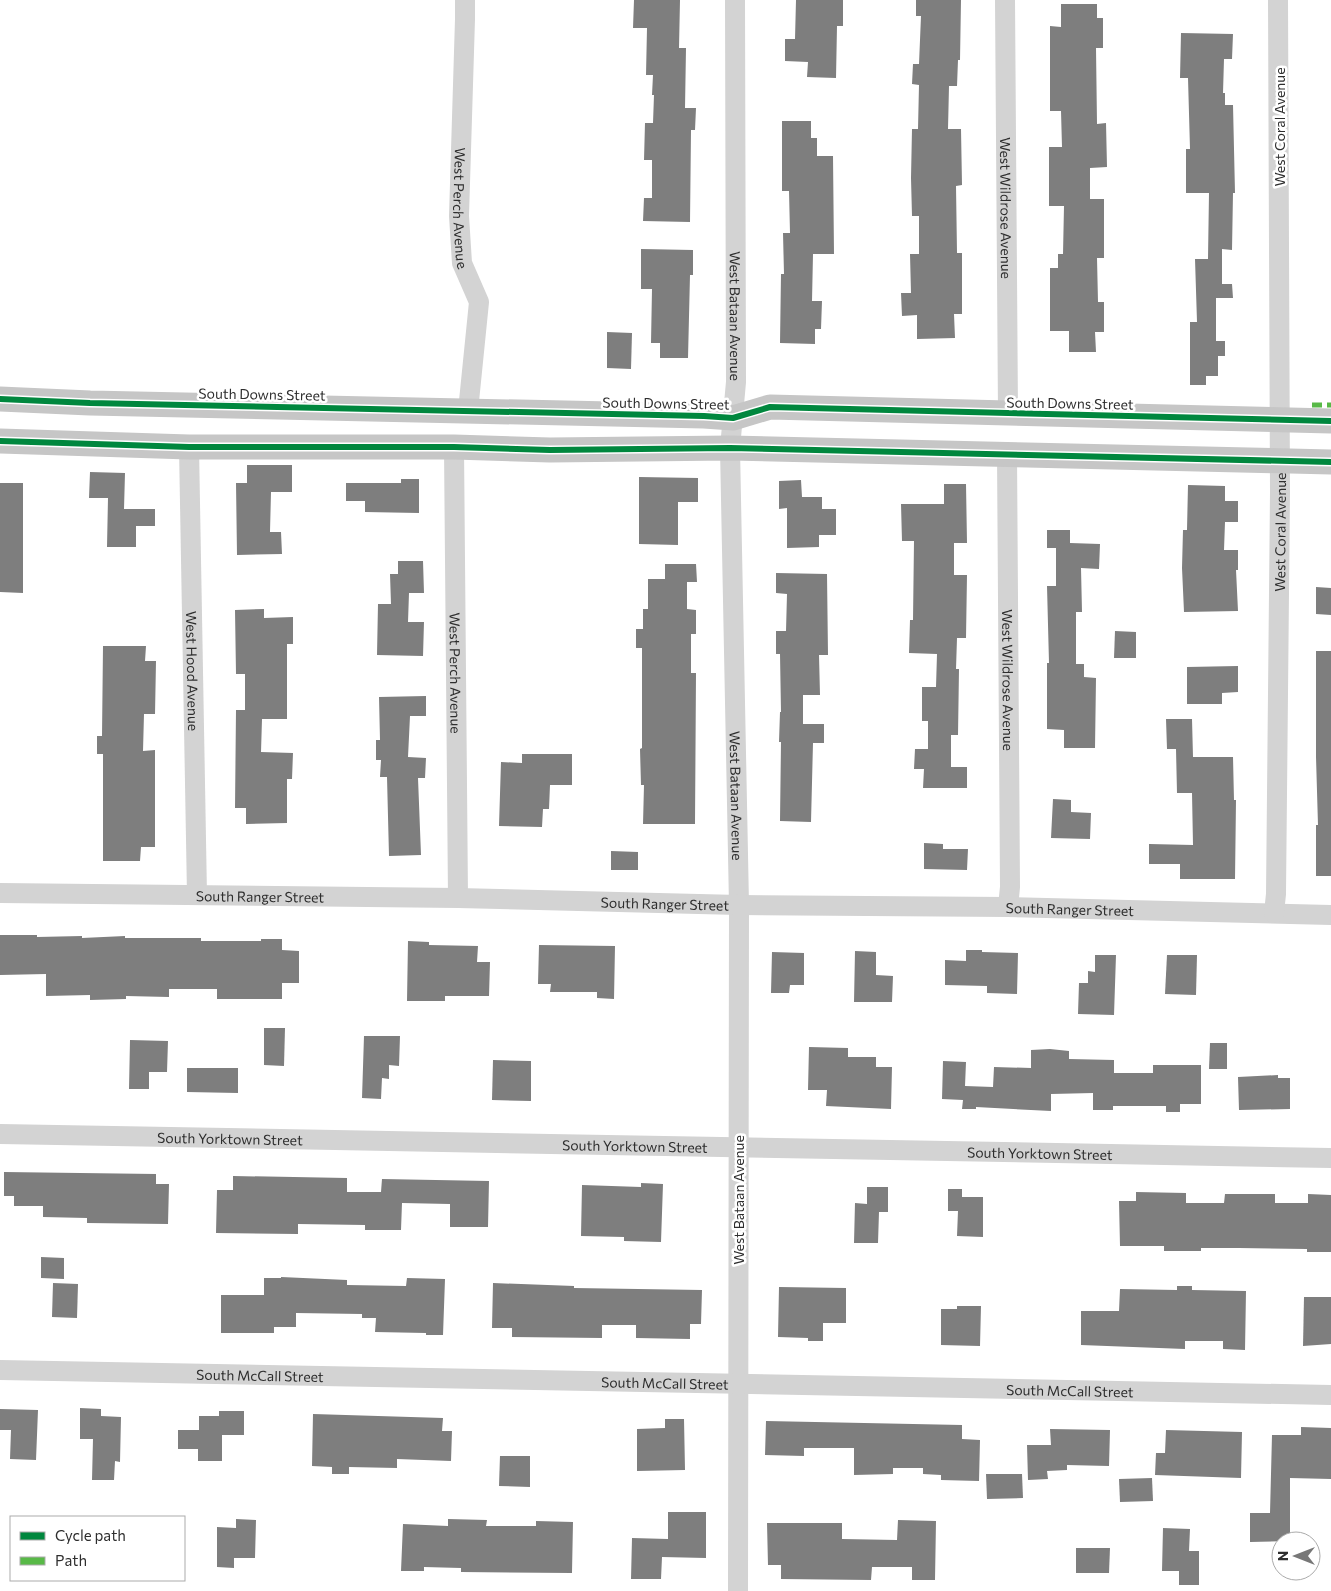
<svg xmlns="http://www.w3.org/2000/svg" width="1331" height="1591" font-family="Commissioner,sans-serif">
<style>
.building{fill:#7e7e7e}
.lines{fill:none;stroke-linecap:round;stroke-linejoin:round}
.minor{stroke:#d3d3d3;stroke-width:20}
.major{stroke:#c6c6c6;stroke-width:25}
.quiet{stroke:#58b947;stroke-width:5;stroke-dasharray:10 5;stroke-linecap:butt}
.cycleway-casing{stroke:#fff;stroke-width:9}
.cycleway{stroke:#00873e;stroke-width:6}
.labels{text-anchor:middle;dominant-baseline:central;stroke-width:5;stroke-linejoin:round;paint-order:stroke}
.street-label{font-size:14px;fill:#2e2e2e;stroke:#fff}
</style>
<rect width="100%" height="100%" fill="#fff"/>
<g class="building">
<path d="M634 0H680L679 48H686L685 108H696L695 130H691L690 222 643 221 644 198H652V160H644L645 123H653L654 95H652L653 75H646L647 28H633Z"/>
<path d="M796 0H843V26H837L836 78 807 77 808 62 785 61V39H795Z"/>
<path d="M916 0H961L960 60H958L957 86H949L948 129H961L962 185 956 186 957 253H962V314H954L955 338 917 339V315L902 316 901 293H911L910 254H919V216H912L911 178 912 129H918L919 85 912 84 913 64H919L921 16H916Z"/>
<path d="M1061 4H1097V18H1103V48H1096L1097 124 1106 123 1107 167 1090 168V199H1104V258H1097L1098 302H1104V332H1095L1096 352H1069V331H1050V268H1058V254H1063L1064 206H1049V147H1062L1061 111H1050V26L1061 27Z"/>
<path d="M1181 33 1233 34 1232 59H1224L1223 93H1225V105H1233L1235 193H1233L1232 250 1222 249V284H1232L1233 298H1216V341H1225V356H1218V376H1206V385H1190V322H1197L1195 259H1208L1209 193H1186V149H1190L1188 78H1180Z"/>
<path d="M782 121H811V138H817V156H833L834 254H813L812 301H822L821 329H815V344L780 343 781 274H784L783 233H790L789 191H782Z"/>
<path d="M641 249 693 250V275H690L688 358H660V343H651L652 289H641Z"/>
<path d="M607 332 632 333 631 369 607 368Z"/>
<path d="M247 465H292V492H271L270 532H281L282 554 237 555 236 483H247Z"/>
<path d="M90 472 125 473 124 509H155V526H136V547H107L108 498H89Z"/>
<path d="M639 477 698 478V502H678V545L639 544Z"/>
<path d="M401 479H419V513L365 512V501H346V483H401Z"/>
<path d="M801 480 802 497H822V509H836V535H819V547L787 548V508L779 509V481Z"/>
<path d="M0 483H23V593L0 592Z"/>
<path d="M944 484H966L967 543H954V575H967L966 638H957L956 669H959L958 735H951V767H967V788H923L924 769H914L915 749H928V721H922V687H936L937 654 909 653 910 620H913L914 541H902L901 504H944Z"/>
<path d="M1188 485 1225 486V501H1238V522H1225L1224 550H1238V570H1236L1238 611 1184 612 1182 568 1183 530H1187Z"/>
<path d="M1047 530H1070V543L1100 544 1099 569 1081 568 1082 612H1076V664H1084V677L1096 678 1095 748H1064V730L1047 729V663H1049L1047 586H1056V548H1047Z"/>
<path d="M398 561H423L424 593H409L408 622H424L423 656 377 655 378 604H391L390 574H398Z"/>
<path d="M665 564H696L697 582H687V609L696 610V634H691V673H696L695 824H643L644 785H641L640 749 642 748V648H636V629H643V609H648V579H665Z"/>
<path d="M776 573 827 574 828 655H819L820 695H803V724H824V743H813L811 822 780 821 781 742H779L780 712H781L780 654H776V631H786L787 594 776 593Z"/>
<path d="M1316 587 1331 588V615L1316 614Z"/>
<path d="M264 609V618L293 617V644H287V719H262L261 752 293 753 292 779H287V823L246 824V808H235L236 710H245V674H236L235 610Z"/>
<path d="M1115 631 1136 632V658H1114Z"/>
<path d="M103 646H146L145 661H156L155 714H144L143 751 155 750V847H141L140 861H103V754H97V736H102Z"/>
<path d="M1316 651H1331V876H1316V825H1318L1316 757Z"/>
<path d="M1238 666V692L1222 693V704H1187V667Z"/>
<path d="M426 696V716H410L408 757 426 758 425 778H418L421 855 389 856 387 777H380L381 760H376V740H380L379 697Z"/>
<path d="M1166 719H1192L1193 757H1233L1234 800H1236L1235 879H1180V864H1149V844L1193 845 1192 793H1177L1176 749H1167Z"/>
<path d="M522 754H572V785H550L549 809H543L542 827 499 826 501 762 522 763Z"/>
<path d="M1053 799 1071 800V812L1091 813 1090 839 1051 838Z"/>
<path d="M924 843 943 844V849H968L967 870 924 869Z"/>
<path d="M611 851 638 852V870H611Z"/>
<path d="M0 935H37V937L82 936V938L125 936V938H201V941H261V939H282V950L299 951V983H282V999H217V989H169V997L126 996V999L90 1000V995L46 996V974L0 975Z"/>
<path d="M408 941 429 942V945L478 946 477 962H490L489 996H445V1001H407Z"/>
<path d="M539 945 615 946 614 999 597 998V992H550L551 984H538Z"/>
<path d="M966 950H982V952L1018 953 1017 994 987 993V986L945 985V960L966 961Z"/>
<path d="M855 951 876 952V975L893 976 892 1002H854Z"/>
<path d="M772 952 804 953V985H790L789 993H771Z"/>
<path d="M1095 955H1116L1114 1015 1078 1014 1079 983H1088V971L1095 972Z"/>
<path d="M1167 955H1197L1196 995 1165 994Z"/>
<path d="M264 1028H285L284 1066 264 1065Z"/>
<path d="M364 1036H400L399 1066 389 1065V1079L382 1078 381 1099 362 1098Z"/>
<path d="M130 1040 168 1041 167 1072H149V1089H129Z"/>
<path d="M1210 1043H1227V1069H1209Z"/>
<path d="M809 1047 848 1048V1057H876V1067H892L891 1109 826 1106 827 1090H808Z"/>
<path d="M1050 1049 1069 1051V1059L1114 1060V1073H1153V1065H1201V1104H1180V1112H1166V1106H1113V1110H1093V1093L1051 1094V1111L976 1107V1109H962L963 1100 942 1099 943 1061 966 1062 965 1086 993 1087 994 1067 1031 1068V1050Z"/>
<path d="M493 1060 531 1061V1101L492 1100Z"/>
<path d="M187 1068H238V1093L187 1092Z"/>
<path d="M1278 1075V1078H1290V1109L1239 1110 1238 1077Z"/>
<path d="M4 1172 156 1174V1184H169L168 1224 87 1223V1218L43 1217V1206H14V1196H4Z"/>
<path d="M233 1176 347 1178V1192H381L382 1179 489 1181 488 1227H450V1204L402 1203 401 1230H365V1225L298 1224V1234L216 1233 217 1190H233Z"/>
<path d="M641 1183 663 1184 661 1242 624 1241V1237L581 1236 582 1185 641 1187Z"/>
<path d="M867 1187H888V1212H879L878 1243H854L855 1203 867 1204Z"/>
<path d="M948 1189H962V1197H983V1237L957 1236 958 1211H948Z"/>
<path d="M1136 1192 1186 1193V1203H1224L1225 1194H1275V1203H1308V1194L1331 1195V1252H1307V1249L1239 1248H1201V1251H1164V1246H1120L1119 1201H1136Z"/>
<path d="M41 1257 64 1258V1279L41 1278Z"/>
<path d="M281 1277 347 1280V1285L406 1286 407 1278 445 1279 443 1335H426V1333L375 1332 376 1318H362V1314L296 1313V1327H274V1333H221V1295H264V1278H281Z"/>
<path d="M53 1283 78 1284 77 1318 52 1317Z"/>
<path d="M493 1283 574 1286V1288L702 1290 701 1324H690V1339L636 1338V1325H602V1338L512 1337V1328H492Z"/>
<path d="M1177 1286H1192V1290L1246 1291 1245 1350 1223 1349V1341H1185V1349L1081 1345V1311H1119L1120 1289 1177 1290Z"/>
<path d="M779 1287 846 1288V1323H823V1341H808V1338L778 1337Z"/>
<path d="M1304 1297H1331V1344L1303 1346Z"/>
<path d="M957 1306H981L980 1346 941 1345V1309H957Z"/>
<path d="M80 1408 101 1409V1416L121 1417 120 1462 115 1461 114 1480H92L93 1439H80Z"/>
<path d="M0 1409 38 1410 36 1460 10 1459 11 1430H0Z"/>
<path d="M219 1411H244V1435H222V1461H198V1449H178V1430H199V1416H219Z"/>
<path d="M313 1414 443 1418 442 1431H452L451 1461 397 1459V1468L349 1467V1474H332V1467L312 1466Z"/>
<path d="M665 1419H684L685 1470 637 1471V1429L665 1428Z"/>
<path d="M766 1421 962 1425V1439L980 1440 979 1481 941 1480V1475L923 1474V1468H893V1474L854 1475V1448H804V1456L765 1455Z"/>
<path d="M1301 1427 1331 1428V1479L1290 1478V1541L1250 1542V1513H1270L1272 1435H1301Z"/>
<path d="M1050 1429 1110 1430 1109 1466 1067 1465V1470L1047 1471 1048 1479 1028 1480 1027 1445H1051Z"/>
<path d="M1166 1430 1242 1432 1241 1478 1155 1475 1156 1453H1165Z"/>
<path d="M500 1456H530V1487L499 1486Z"/>
<path d="M986 1474H1022L1023 1498 987 1499Z"/>
<path d="M1152 1478 1153 1501 1120 1502 1119 1479Z"/>
<path d="M668 1512H706V1558L662 1557 661 1579H631L632 1538 668 1539Z"/>
<path d="M236 1519 256 1520 255 1558H234V1568L217 1567V1527L236 1528Z"/>
<path d="M448 1519 487 1520 486 1526H536V1521L573 1522 572 1573 461 1572V1568L424 1567V1571H401L403 1524 448 1526Z"/>
<path d="M898 1520 936 1521 935 1580H912V1567H872L871 1580 781 1579V1565H768L767 1523H842V1539L897 1540Z"/>
<path d="M1163 1528 1190 1529 1189 1551H1199V1585H1179V1571H1162Z"/>
<path d="M1076 1548H1110L1109 1573H1076Z"/>
</g>
<g class="lines">
<g class="minor">
<path id="s1" d="M465 0V19L459 216 462 263 479 302 468 411"/>
<path id="s2" d="M735 0 736 382 730 448 739 905 738 1591"/>
<path id="s3" d="M1005 0 1008 414"/>
<path id="s4" d="M189 447 197 895"/>
<path id="s5" d="M454 447 458 898"/>
<path id="s6" d="M1007 454 1010 887 1008 907"/>
<path id="s7" d="M0 893 458 898 739 905 1008 907 1331 915"/>
<path id="s8" d="M1274 913 1276 894 1280 492 1278 0"/>
<path id="s9" d="M0 1134 1331 1158"/>
<path id="s10" d="M0 1370 1331 1395"/>
</g>
<g class="major">
<path d="M0 399 90 403 704 416 733 418 770 407 1331 421"/>
<path d="M0 441 189 447H454L550 450 730 448 1331 462"/>
</g>
<path class="quiet" d="M1312 405H1331"/>
<defs>
<g id="cycleway">
<path d="M0 399 90 403 704 416 733 418 770 407 1331 421"/>
<path d="M0 441 189 447H454L550 450 730 448 1331 462"/>
</g>
</defs>
<use href="#cycleway" class="cycleway-casing"/>
<use href="#cycleway" class="cycleway"/>
</g>
<g class="labels">
<g class="street-label">
<text transform="translate(1279 127) rotate(-90)">West Coral Avenue</text>
<text stroke="none"><textPath href="#s1" startOffset="208">West Perch Avenue</textPath></text>
<text stroke="none"><textPath href="#s3" startOffset="208">West Wildrose Avenue</textPath></text>
<text stroke="none"><textPath href="#s2" startOffset="316">West Bataan Avenue</textPath></text>
<text transform="translate(262 394) rotate(1)">South Downs Street</text>
<text transform="translate(666 403) rotate(1)">South Downs Street</text>
<text transform="translate(1070 403) rotate(1)">South Downs Street</text>
<text stroke="none"><textPath href="#s8" startOffset="381">West Coral Avenue</textPath></text>
<text stroke="none"><textPath href="#s4" startOffset="224">West Hood Avenue</textPath></text>
<text stroke="none"><textPath href="#s5" startOffset="226">West Perch Avenue</textPath></text>
<text stroke="none"><textPath href="#s6" startOffset="226">West Wildrose Avenue</textPath></text>
<text stroke="none"><textPath href="#s2" startOffset="796">West Bataan Avenue</textPath></text>
<text stroke="none"><textPath href="#s7" startOffset="260">South Ranger Street</textPath></text>
<text stroke="none"><textPath href="#s7" startOffset="665">South Ranger Street</textPath></text>
<text stroke="none"><textPath href="#s7" startOffset="1070">South Ranger Street</textPath></text>
<text stroke="none"><textPath href="#s9" startOffset="230">South Yorktown Street</textPath></text>
<text stroke="none"><textPath href="#s9" startOffset="635">South Yorktown Street</textPath></text>
<text stroke="none"><textPath href="#s9" startOffset="1040">South Yorktown Street</textPath></text>
<text transform="translate(738 1200) rotate(-90)">West Bataan Avenue</text>
<text stroke="none"><textPath href="#s10" startOffset="260">South McCall Street</textPath></text>
<text stroke="none"><textPath href="#s10" startOffset="665">South McCall Street</textPath></text>
<text stroke="none"><textPath href="#s10" startOffset="1070">South McCall Street</textPath></text>
</g>
</g>
<rect x="10" y="1516" width="175" height="65" fill="#ffffff" stroke="#ababab"/>
<rect x="20" y="1532" width="25" height="8" fill="#00873e" stroke="#ababab"/>
<text x="55" y="1541" font-size="15" fill="#2e2e2e">Cycle path</text>
<rect x="20" y="1557" width="25" height="8" fill="#58b947" stroke="#ababab"/>
<text x="55" y="1566" font-size="15" fill="#2e2e2e">Path</text>
<g transform="translate(1296 1556) rotate(270)"><circle r="24" fill="#ffffff" stroke="#ababab"/>
<path d="M0-4L9 19L0 12L-9 19Z" fill="#777777"/>
<text y="-8" font-size="14" font-weight="bold" text-anchor="middle" fill="#2e2e2e">N</text>
</g>
</svg>
